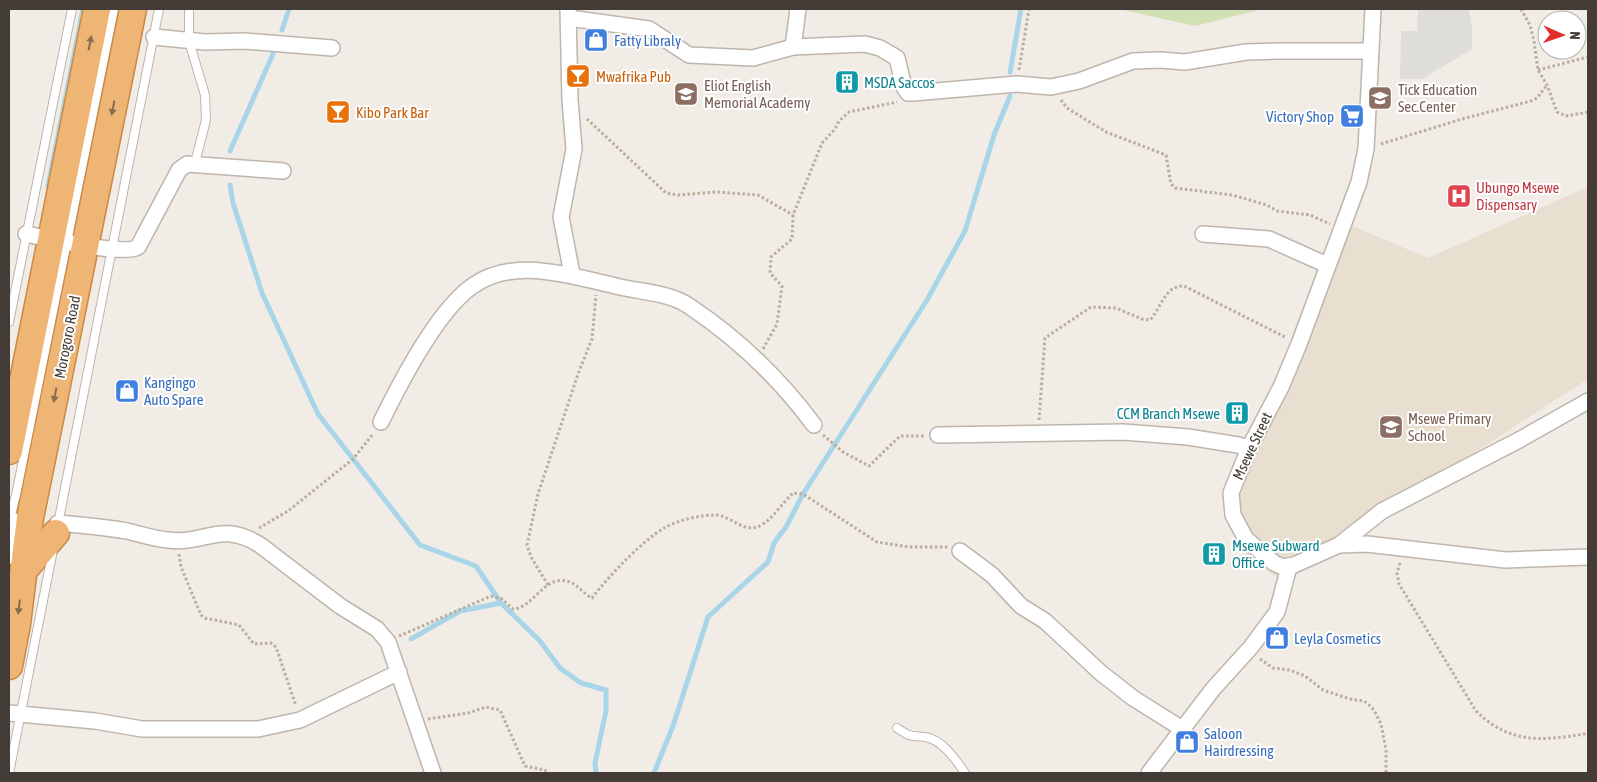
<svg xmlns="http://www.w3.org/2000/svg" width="1597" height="782" font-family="'Asap Condensed',sans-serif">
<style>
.education{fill:#e9dfd1}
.green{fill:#d2e1b3}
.parking{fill:#dfddda}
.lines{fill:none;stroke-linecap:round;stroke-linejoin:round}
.stream{stroke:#a8d6e8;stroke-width:5}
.lane-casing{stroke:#beb5ad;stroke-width:10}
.street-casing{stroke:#beb5ad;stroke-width:18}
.highway-casing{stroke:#cb8945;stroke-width:29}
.path{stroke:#bbac9c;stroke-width:3;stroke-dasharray:2.5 2.5;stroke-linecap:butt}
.lane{stroke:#fff;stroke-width:8}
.street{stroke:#fff;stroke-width:15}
.highway{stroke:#eeb574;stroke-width:26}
.oneway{fill:#876c4f}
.labels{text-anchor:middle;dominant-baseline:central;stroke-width:4;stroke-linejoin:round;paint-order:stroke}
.shop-label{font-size:15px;fill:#366cbe;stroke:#fff;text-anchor:start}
.food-label{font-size:15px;fill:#c56008;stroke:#fff;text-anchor:start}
.culture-label{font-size:15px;fill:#0d838f;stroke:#fff;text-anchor:start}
.education-label{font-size:15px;fill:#785e54;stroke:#fff;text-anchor:start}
.health-label{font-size:15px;fill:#be3a42;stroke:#fff;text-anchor:start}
.street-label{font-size:15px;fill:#433c36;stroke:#fff}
</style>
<rect width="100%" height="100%" fill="#f1ece6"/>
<path class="education" d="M1588 187V379L1440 475 1283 582 1239 550 1231 515 1350 225 1428 258Z"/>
<path class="green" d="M1119 9H1263L1195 26Z"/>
<path class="parking" d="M1418 9H1469L1472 29V49L1422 79H1400L1401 31H1417Z"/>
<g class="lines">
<g class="stream">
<path d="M282 30 289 9"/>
<path d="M1010 72 1021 9"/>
<path d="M230 151 273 54"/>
<path d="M230 185 233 203 262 293 318 414 420 545 476 566 501 603 540 641 560 668 581 683 606 690V711L595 763 596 773"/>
<path d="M48 186 83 9"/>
<path d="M411 639 460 611 501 603"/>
<path d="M654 773 673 726 708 617 768 562 774 543 786 527 803 494 927 300 965 231 994 135 1010 96"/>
</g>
<defs>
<g id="lane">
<path d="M189 9V41L205 95 206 120 195 163"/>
<path d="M9 322 72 9"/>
<path d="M9 522 16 495 114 9"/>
<path d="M58 524 159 9"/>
<path d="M9 560 14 517"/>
<path d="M897 728C912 738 909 735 925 737 942 739 956 760 965 773"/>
<path d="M9 773 53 550"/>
</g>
<g id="street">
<path d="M568 9 570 100 574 149 561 217 572 274"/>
<path d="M1373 9 1366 149 1359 182 1299 344 1281 387 1249 448 1231 493 1233 515 1246 539 1274 563 1283 567 1294 565 1339 545 1367 544 1505 560 1588 557"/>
<path d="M569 18 649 29 689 55 753 58 793 47 865 44 880 48 897 58 904 87 908 93H913L1017 84 1051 87 1079 81 1133 61 1160 60 1185 62 1246 52 1278 51H1371"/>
<path d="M154 37 205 42 244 41 332 48"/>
<path d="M793 47 798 9"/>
<path d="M26 234C45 238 124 256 138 247L179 170 187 164 283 171"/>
<path d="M1203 234 1269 239 1327 265"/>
<path d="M381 422C400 383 439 308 474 285 516 256 575 277 620 287 642 292 670 293 689 306 737 338 780 379 814 425"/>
<path d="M938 435 1123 432 1188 437 1238 445 1249 448"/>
<path d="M58 523C81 525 104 527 127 531 140 534 154 539 168 540 205 545 220 520 260 545L340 606 377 629 388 642 433 773"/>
<path d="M1339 545 1382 511 1519 440 1588 401"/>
<path d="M960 551 992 575 1021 606 1045 621 1101 673 1133 698 1184 730"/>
<path d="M9 713 95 721 142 729H258L300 720 399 672"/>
<path d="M1149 773 1213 689 1251 647 1277 612 1289 567"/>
</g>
<g id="highway">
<path d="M9 451 97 9"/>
<path d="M24 570 56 533"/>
<path d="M9 666 17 624 30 518 133 9"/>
</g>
</defs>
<use href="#lane" class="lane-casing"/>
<use href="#street" class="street-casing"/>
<use href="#highway" class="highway-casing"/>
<g class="path">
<path d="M1521 9 1530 25 1534 41 1538 70 1547 85 1557 112 1566 116 1588 112"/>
<path d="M1019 70 1029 9"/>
<path d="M1538 70 1588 57"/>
<path d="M1061 100 1067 108 1106 132 1166 155 1171 184 1175 188 1232 195 1267 205 1277 211 1310 215 1330 224"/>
<path d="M587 119 666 193 678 195 717 192 758 195 793 215"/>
<path d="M1381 144 1462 119 1531 101 1537 98 1547 85"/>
<path d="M763 349 777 324 782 286 770 273 771 257 792 239 793 215 822 143 835 129 839 121 849 112 897 102"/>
<path d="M1039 420 1045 338 1091 307 1116 308 1142 319 1150 320C1161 308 1165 285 1184 286L1287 338"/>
<path d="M823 435 843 452 869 466 900 436H924"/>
<path d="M259 528 288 511 353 459 373 434"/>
<path d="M179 554 181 567 201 615 205 618 239 625 254 644 271 643 276 647 296 706"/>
<path d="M1400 563 1397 573 1399 584 1476 711C1510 744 1541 741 1584 734L1588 736"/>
<path d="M548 585 531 557 527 545 538 494 578 374 592 339 596 295"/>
<path d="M399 636 491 596 502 599 513 609C533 608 544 576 566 581 576 582 583 594 592 598 607 578 642 541 664 528 678 520 700 515 716 515 732 516 746 536 763 524 774 517 783 502 793 493L803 494 877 542 909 547H948"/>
<path d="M1260 659 1273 668 1290 670 1305 676 1323 690 1350 699 1364 701 1369 705 1374 710 1381 724 1386 750V773"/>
<path d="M428 719 468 713 486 707 500 710 525 766 545 770 547 773"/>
</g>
<use href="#lane" class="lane"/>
<use href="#street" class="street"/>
<use href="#highway" class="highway"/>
</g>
<defs><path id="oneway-solid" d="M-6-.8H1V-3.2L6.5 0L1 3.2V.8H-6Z" transform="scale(1.25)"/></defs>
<g class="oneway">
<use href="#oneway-solid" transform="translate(90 43) rotate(-79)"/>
<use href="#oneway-solid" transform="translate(113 108) rotate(101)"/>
<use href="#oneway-solid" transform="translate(55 395) rotate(101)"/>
<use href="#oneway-solid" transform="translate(19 607) rotate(97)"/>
</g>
<defs>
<symbol id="shop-square" viewBox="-11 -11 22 22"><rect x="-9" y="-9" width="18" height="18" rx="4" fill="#3f7fe0" stroke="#fff"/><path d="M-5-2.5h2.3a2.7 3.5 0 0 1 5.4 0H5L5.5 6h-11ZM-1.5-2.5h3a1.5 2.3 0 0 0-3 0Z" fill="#fff"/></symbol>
<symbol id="bar-square" viewBox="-11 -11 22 22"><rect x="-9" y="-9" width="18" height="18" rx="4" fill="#e8710a" stroke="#fff"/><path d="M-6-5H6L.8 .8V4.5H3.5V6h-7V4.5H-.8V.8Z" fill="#fff"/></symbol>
<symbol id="building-square" viewBox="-11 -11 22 22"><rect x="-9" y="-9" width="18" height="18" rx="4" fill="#0f9aa8" stroke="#fff"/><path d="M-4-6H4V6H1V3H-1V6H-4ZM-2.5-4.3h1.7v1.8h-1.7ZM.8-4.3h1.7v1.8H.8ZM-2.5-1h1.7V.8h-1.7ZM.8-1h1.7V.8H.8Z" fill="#fff"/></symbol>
<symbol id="school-square" viewBox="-11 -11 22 22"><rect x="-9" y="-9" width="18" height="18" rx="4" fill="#8d6e63" stroke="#fff"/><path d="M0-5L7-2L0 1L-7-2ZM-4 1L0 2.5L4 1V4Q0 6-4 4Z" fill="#fff"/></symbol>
<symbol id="supermarket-square" viewBox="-11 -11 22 22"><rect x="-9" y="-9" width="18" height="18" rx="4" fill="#3f7fe0" stroke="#fff"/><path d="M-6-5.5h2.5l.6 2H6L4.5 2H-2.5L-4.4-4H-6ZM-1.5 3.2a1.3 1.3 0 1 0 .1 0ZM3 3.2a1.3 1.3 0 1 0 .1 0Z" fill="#fff"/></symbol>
<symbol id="hospital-square" viewBox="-11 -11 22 22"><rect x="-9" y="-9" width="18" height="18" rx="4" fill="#e0444e" stroke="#fff"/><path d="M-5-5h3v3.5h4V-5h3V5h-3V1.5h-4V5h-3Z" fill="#fff"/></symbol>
</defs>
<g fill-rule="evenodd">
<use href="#shop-square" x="582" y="26" width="28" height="28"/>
<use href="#bar-square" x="564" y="62" width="28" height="28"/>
<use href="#building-square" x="833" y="68" width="28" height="28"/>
<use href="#school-square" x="672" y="80" width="28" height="28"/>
<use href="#school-square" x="1366" y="84" width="28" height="28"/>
<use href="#bar-square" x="324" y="98" width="28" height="28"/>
<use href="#supermarket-square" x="1338" y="102" width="28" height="28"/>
<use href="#hospital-square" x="1445" y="182" width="28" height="28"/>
<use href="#shop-square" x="113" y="377" width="28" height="28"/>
<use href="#building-square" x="1223" y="399" width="28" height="28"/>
<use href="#school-square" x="1377" y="413" width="28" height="28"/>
<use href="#building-square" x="1200" y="540" width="28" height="28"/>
<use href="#shop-square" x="1263" y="624" width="28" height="28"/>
<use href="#shop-square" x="1173" y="728" width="28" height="28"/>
</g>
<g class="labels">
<g class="shop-label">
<text x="614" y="40">Fatty Libraly</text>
<text x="1334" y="116" text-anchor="end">Victory Shop</text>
<text x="144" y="382">Kangingo<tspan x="144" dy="17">Auto Spare</tspan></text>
<text x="1294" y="638">Leyla Cosmetics</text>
<text x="1204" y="733">Saloon<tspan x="1204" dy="17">Hairdressing</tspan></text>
</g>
<g class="food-label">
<text x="596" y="76">Mwafrika Pub</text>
<text x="356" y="112">Kibo Park Bar</text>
</g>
<g class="culture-label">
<text x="864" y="82">MSDA Saccos</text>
<text x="1220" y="413" text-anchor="end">CCM Branch Msewe</text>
<text x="1232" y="545">Msewe Subward<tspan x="1232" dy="17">Office</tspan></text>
</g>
<g class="education-label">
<text x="704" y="85">Eliot English<tspan x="704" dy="17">Memorial Academy</tspan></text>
<text x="1398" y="89">Tick Education<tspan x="1398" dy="17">Sec.Center</tspan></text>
<text x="1408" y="418">Msewe Primary<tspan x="1408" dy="17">School</tspan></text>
</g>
<g class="health-label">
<text x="1476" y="187">Ubungo Msewe<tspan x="1476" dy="17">Dispensary</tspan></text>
</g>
<g class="street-label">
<text transform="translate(67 337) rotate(-79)">Morogoro Road</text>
<text transform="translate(1252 446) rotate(-65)">Msewe Street</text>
</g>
</g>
<rect width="1597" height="782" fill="none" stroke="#433c36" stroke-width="20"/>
<g transform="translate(1562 35) rotate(92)"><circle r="24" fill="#ffffff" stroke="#b4b1af"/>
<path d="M0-4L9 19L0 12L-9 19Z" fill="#e22f2c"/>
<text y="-8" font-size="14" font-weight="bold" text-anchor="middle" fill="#433c36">N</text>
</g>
</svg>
